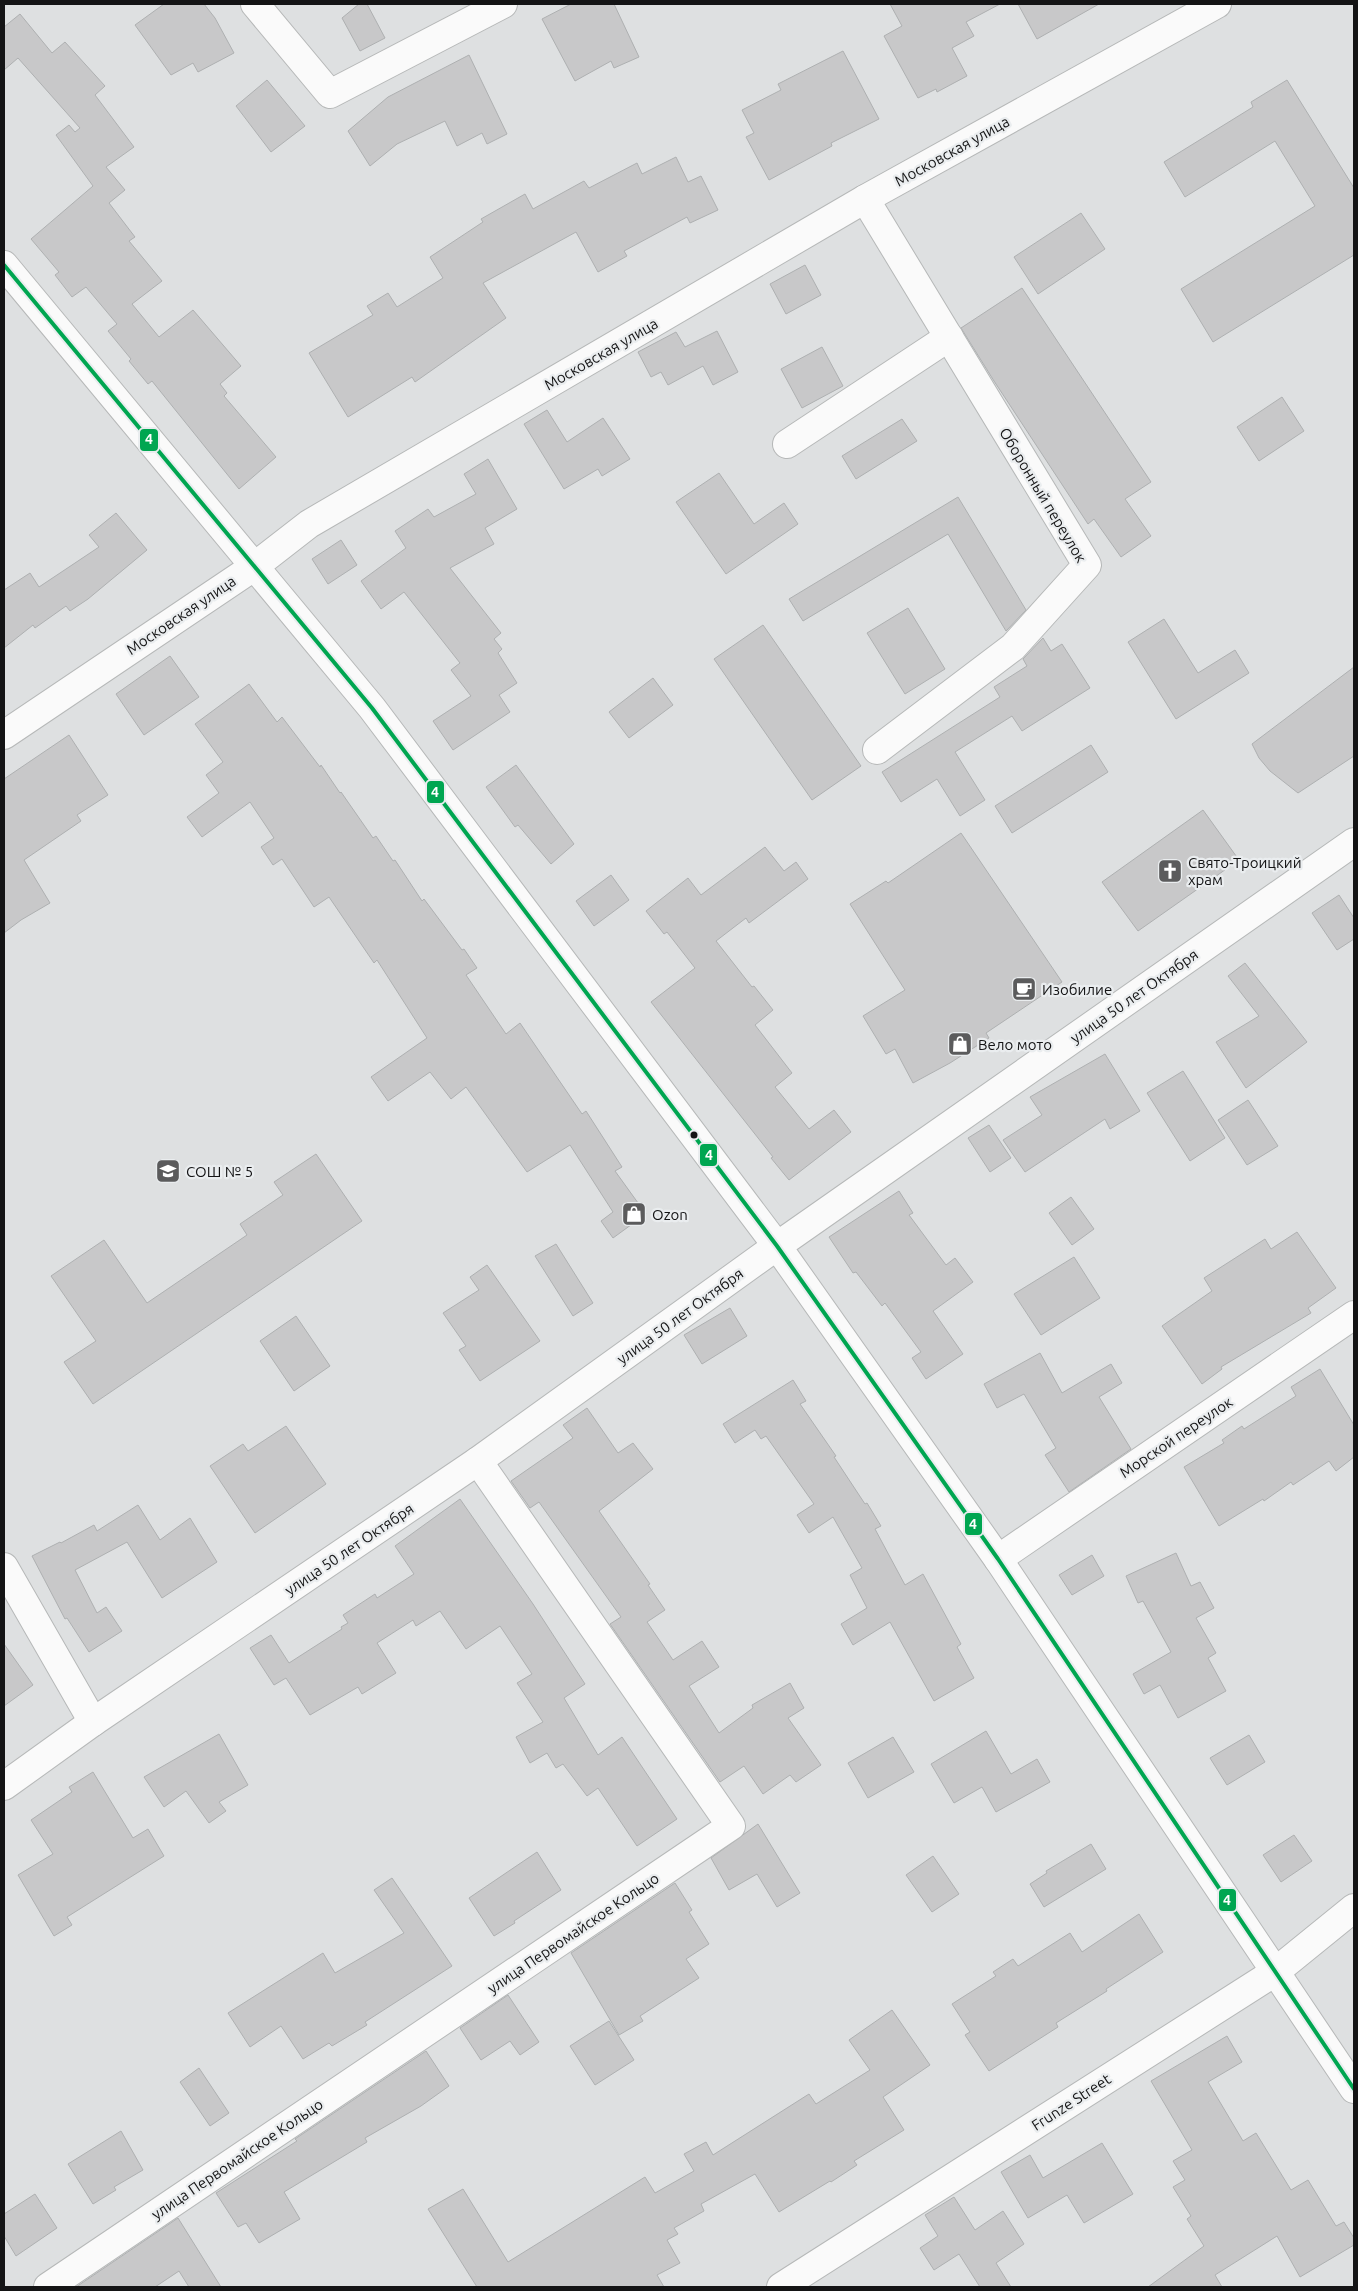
<svg xmlns="http://www.w3.org/2000/svg" width="1358" height="2291" font-family="Ubuntu,sans-serif">
<style>
.building{fill:#c8c8c9;stroke:#aeb0b1}
.lines{fill:none;stroke-linecap:round;stroke-linejoin:round}
.minor-casing{stroke:#b6b8b8;stroke-width:30}
.tertiary-casing{stroke:#b6b8b8;stroke-width:30}
.minor{stroke:#fafafa;stroke-width:28}
.tertiary{stroke:#fafafa;stroke-width:28}
.bus-1-casing{stroke:#eaedef;stroke-width:8}
.bus-1{stroke:#00a651;stroke-width:4}
.bus-dot{fill:#141415;stroke:#eaedef;stroke-width:2}
.labels{text-anchor:middle;dominant-baseline:central;stroke-width:4.5;stroke-linejoin:round;paint-order:stroke}
.street-label{font-size:15px;fill:#141415;stroke:#eaedef}
.poi-label{font-size:15px;fill:#141415;stroke:#eaedef;text-anchor:start}
.line-badge{stroke:#eaedef;stroke-width:2}
.badge-label{font-size:14px;text-anchor:middle;font-weight:bold;fill:#fff}
</style>
<rect width="100%" height="100%" fill="#dee0e1"/>
<g class="building">
<path d="M164 4H204L215 18 234 53 198 72 193 63 171 75 135 25Z"/>
<path d="M359 4H367L385 38 360 51 342 18Z"/>
<path d="M571 4H614L639 57 614 68 611 61 575 81 542 19Z"/>
<path d="M890 4H1000L966 22 974 36 952 48 967 76 937 92 936 89 918 98 884 36 902 26Z"/>
<path d="M1018 4H1099L1037 39Z"/>
<path d="M20 14 52 53 65 42 105 86 95 95 134 147 106 167 125 190 109 203 135 237 129 241 162 281 132 304 159 337 193 310 241 366 220 384 227 393 224 396 276 457 239 489 152 381 148 384 129 361 131 359 108 331 117 324 86 287 72 297 55 275 59 272 31 239 93 186 56 135 69 125 75 132 80 128 18 58 4 70V27Z"/>
<path d="M843 51 879 119 831 143 832 146 769 180 746 137 754 133 742 110 781 90 778 84Z"/>
<path d="M469 55 507 134 487 144 482 133 457 146 445 121 397 144 370 166 348 131 388 97Z"/>
<path d="M267 80 305 126 271 152 236 106Z"/>
<path d="M1287 80 1354 188V255L1213 342 1181 289 1315 206 1275 141 1185 197 1164 162 1253 107 1251 102Z"/>
<path d="M676 157 688 182 701 176 718 210 690 223 687 217 624 251 627 256 598 272 576 232 483 283 506 318 415 382 412 377 348 417 309 353 373 315 367 306 388 293 397 307 443 278 430 257 483 222 481 219 525 194 533 209 584 181 589 188 637 163 642 174Z"/>
<path d="M1081 213 1105 249 1038 294 1014 257Z"/>
<path d="M805 265 821 295 786 314 770 284Z"/>
<path d="M1022 288 1151 482 1125 499 1151 536 1121 557 1094 519 1088 524 994 381 961 328Z"/>
<path d="M717 331 738 372 713 385 703 366 668 385 661 372 651 377 638 352 676 332 685 347Z"/>
<path d="M822 347 843 386 802 408 781 369Z"/>
<path d="M1282 397 1304 431 1259 461 1237 427Z"/>
<path d="M547 410 567 442 603 418 630 459 602 476 598 469 564 489 524 424Z"/>
<path d="M902 419 917 441 856 479 842 456Z"/>
<path d="M488 459 517 509 485 528 494 544 450 568 501 633 494 639 502 649 498 653 517 683 499 695 510 712 453 750 433 721 471 696 451 670 460 663 404 592 381 609 361 581 406 548 395 531 428 509 434 517 476 494 464 474Z"/>
<path d="M719 473 754 524 784 503 798 524 726 574 676 502Z"/>
<path d="M958 497 1026 610 1006 631 948 534 803 621 789 599Z"/>
<path d="M116 513 147 550 88 599 70 611 66 606 35 628 33 625 4 648V590L30 573 39 587 99 547 89 535Z"/>
<path d="M341 540 357 565 328 584 312 559Z"/>
<path d="M908 608 945 669 905 694 867 633Z"/>
<path d="M1164 619 1198 673 1235 650 1249 673 1176 719 1128 642Z"/>
<path d="M763 625 861 766 812 800 714 659Z"/>
<path d="M1043 638 1051 651 1062 644 1090 688 1022 731 1012 716 955 752 985 800 960 816 937 779 901 802 882 772 1000 697 994 687 1027 666 1023 659Z"/>
<path d="M170 656 199 697 144 735 116 694Z"/>
<path d="M1354 667V756L1298 793 1270 771 1259 758 1252 744Z"/>
<path d="M653 678 673 705 629 738 609 712Z"/>
<path d="M249 684 277 722 282 717 320 767 321 765 340 793 341 792 373 838 376 836 393 861 395 860 422 901 424 899 462 950 464 949 477 968 466 975 506 1034 520 1023 582 1114 586 1111 622 1167 615 1171 646 1214 613 1238 601 1221 613 1212 570 1145 527 1172 466 1087 451 1099 430 1072 388 1101 371 1077 427 1038 377 960 374 963 329 897 314 907 282 859 273 865 261 847 274 838 250 802 202 837 187 817 219 793 206 775 223 762 195 724Z"/>
<path d="M69 735 108 795 77 815 81 821 24 860 50 903 21 920 4 933V779Z"/>
<path d="M1091 745 1108 772 1012 833 995 806Z"/>
<path d="M516 765 574 844 551 864 518 825 515 827 486 787Z"/>
<path d="M1203 810 1239 860 1138 931 1102 882Z"/>
<path d="M961 833 1062 982 986 1033 989 1038 950 1063 913 1083 895 1049 886 1054 863 1016 905 990 850 904 886 881 888 883Z"/>
<path d="M765 847 784 871 796 862 808 879 749 923 746 918 716 941 752 987 754 986 773 1010 755 1025 792 1073 775 1087 809 1129 834 1110 851 1132 789 1180 771 1158 773 1157 651 1002 695 968 667 932 664 934 646 911 688 878 701 895Z"/>
<path d="M611 875 629 900 594 926 576 901Z"/>
<path d="M1339 895 1354 918V939L1337 950 1312 913Z"/>
<path d="M1245 963 1307 1042 1246 1088 1216 1042 1259 1016 1228 976Z"/>
<path d="M1105 1054 1140 1111 1110 1129 1105 1119 1025 1172 1003 1140 1042 1115 1030 1097Z"/>
<path d="M1183 1071 1225 1138 1190 1161 1147 1093Z"/>
<path d="M1248 1100 1278 1146 1247 1165 1218 1120Z"/>
<path d="M989 1125 1011 1158 990 1172 968 1138Z"/>
<path d="M316 1154 362 1221 93 1404 64 1362 96 1341 51 1276 104 1240 147 1303 247 1235 240 1224 283 1195 274 1182Z"/>
<path d="M899 1191 913 1213 909 1215 946 1265 955 1258 973 1282 933 1311 963 1354 926 1379 912 1358 921 1352 885 1303 882 1306 856 1272 853 1273 829 1237Z"/>
<path d="M1071 1197 1094 1229 1072 1245 1049 1213Z"/>
<path d="M1297 1232 1336 1288 1308 1308 1311 1313 1221 1367 1222 1369 1202 1384 1162 1326 1212 1291 1204 1278 1265 1239 1271 1249Z"/>
<path d="M556 1244 593 1303 573 1316 535 1256Z"/>
<path d="M1074 1257 1100 1298 1041 1335 1014 1294Z"/>
<path d="M487 1265 540 1341 480 1381 459 1350 466 1346 443 1313 479 1290 470 1277Z"/>
<path d="M730 1308 747 1336 702 1364 684 1335Z"/>
<path d="M296 1316 330 1366 294 1391 260 1341Z"/>
<path d="M1040 1353 1062 1393 1111 1364 1122 1383 1099 1397 1131 1449 1069 1492 1045 1455 1056 1448 1024 1394 997 1408 984 1384Z"/>
<path d="M1320 1369 1354 1425V1457L1336 1471 1329 1461 1293 1485 1291 1482 1264 1501 1263 1499 1219 1526 1184 1467 1224 1443 1222 1440 1242 1426 1244 1429 1296 1396 1291 1387Z"/>
<path d="M793 1380 806 1401 800 1404 836 1456 834 1457 865 1504 867 1503 881 1526 875 1529 905 1585 923 1574 961 1644 957 1647 974 1678 934 1701 890 1622 853 1645 841 1624 867 1608 850 1575 862 1568 833 1517 809 1533 797 1515 814 1504 766 1436 761 1439 755 1430 735 1443 723 1424Z"/>
<path d="M587 1408 618 1453 633 1443 653 1469 599 1511 650 1584 648 1585 665 1610 647 1622 673 1660 702 1641 719 1667 689 1686 719 1733 753 1708 752 1705 790 1683 804 1708 788 1718 821 1765 796 1782 790 1775 763 1794 744 1766 720 1782 610 1624 621 1617 539 1502 530 1508 511 1481 573 1438 563 1425Z"/>
<path d="M286 1426 326 1484 255 1533 210 1466 243 1444 248 1451Z"/>
<path d="M460 1499 533 1604 585 1684 564 1698 598 1755 622 1737 677 1819 637 1846 598 1788 587 1796 563 1764 556 1768 547 1753 530 1763 516 1737 543 1722 517 1683 532 1674 500 1626 466 1649 440 1611 416 1626 413 1620 377 1643 396 1673 362 1694 358 1687 310 1715 286 1678 274 1685 250 1648 271 1635 289 1663 342 1629 341 1627 348 1623 343 1615 375 1594 377 1598 414 1574 395 1546Z"/>
<path d="M138 1505 160 1540 190 1518 217 1562 162 1598 127 1542 75 1570 97 1613 106 1607 122 1631 89 1652 67 1618 65 1619 32 1556 60 1542 61 1543 94 1525 97 1531Z"/>
<path d="M1176 1553 1191 1586 1200 1582 1214 1608 1196 1618 1216 1653 1208 1658 1226 1691 1178 1718 1160 1685 1144 1694 1133 1674 1171 1652 1143 1601 1138 1603 1126 1576Z"/>
<path d="M1092 1555 1104 1576 1072 1595 1059 1575Z"/>
<path d="M4 1644 33 1685 4 1706Z"/>
<path d="M986 1731 1011 1774 1037 1759 1050 1782 996 1812 982 1787 954 1803 931 1764Z"/>
<path d="M219 1734 248 1785 219 1802 226 1811 209 1823 186 1791 164 1807 144 1777Z"/>
<path d="M1249 1735 1265 1762 1227 1785 1210 1758Z"/>
<path d="M893 1737 914 1772 868 1798 848 1763Z"/>
<path d="M93 1772 133 1838 148 1829 164 1856 67 1917 72 1925 54 1936 18 1875 53 1854 31 1820 72 1792 69 1787Z"/>
<path d="M758 1824 800 1893 777 1907 757 1874 729 1890 711 1858Z"/>
<path d="M1294 1835 1312 1861 1281 1882 1263 1855Z"/>
<path d="M1091 1844 1106 1869 1044 1907 1030 1884 1047 1873 1046 1871Z"/>
<path d="M537 1852 561 1890 514 1921 515 1923 494 1936 469 1898Z"/>
<path d="M933 1856 959 1894 932 1912 906 1875Z"/>
<path d="M392 1878 452 1966 365 2022 367 2025 332 2046 329 2043 303 2059 281 2026 250 2047 228 2013 323 1953 335 1973 404 1933 374 1890Z"/>
<path d="M675 1883 692 1910 689 1912 709 1944 686 1959 699 1978 640 2016 643 2021 619 2035 571 1953Z"/>
<path d="M1139 1914 1163 1952 1106 1989 1107 1991 1056 2023 1058 2027 989 2071 965 2035 970 2032 952 2004 996 1976 993 1972 1013 1959 1018 1966 1070 1933 1082 1952Z"/>
<path d="M508 1995 539 2042 520 2055 510 2041 481 2060 460 2028Z"/>
<path d="M892 2010 930 2065 883 2097 904 2130 854 2161 857 2165 831 2182 830 2181 779 2212 755 2174 701 2204 704 2211 674 2228 678 2234 667 2240 680 2263 657 2275 664 2287H477L428 2209 463 2189 508 2262 645 2177 655 2193 694 2171 684 2154 706 2142 713 2155 809 2094 816 2104 870 2070 849 2040Z"/>
<path d="M609 2021 634 2060 595 2085 570 2046Z"/>
<path d="M1227 2036 1242 2062 1208 2082 1230 2119 1243 2141 1256 2133 1291 2190 1308 2180 1336 2226 1344 2222 1354 2238V2245L1300 2277 1277 2236 1215 2275 1222 2287H1148L1204 2246 1187 2219 1191 2216 1173 2187 1185 2180 1173 2161 1192 2150 1151 2081Z"/>
<path d="M426 2051 449 2086 421 2106 365 2138 367 2142 284 2192 300 2219 259 2243 246 2223 238 2227 216 2193 297 2141 295 2139Z"/>
<path d="M199 2068 229 2113 210 2126 180 2082Z"/>
<path d="M121 2131 143 2170 114 2187 116 2190 93 2204 68 2164Z"/>
<path d="M1102 2143 1133 2194 1084 2223 1067 2195 1028 2218 1001 2172 1030 2155 1043 2178Z"/>
<path d="M35 2194 57 2228 16 2256 4 2236V2214Z"/>
<path d="M954 2197 975 2230 1003 2211 1024 2244 996 2263 1011 2287H980L959 2254 934 2270 920 2248 938 2236 925 2215Z"/>
<path d="M178 2218 221 2287H189L179 2271 155 2287H76Z"/>
</g>
<g class="lines">
<defs>
<g id="minor">
<path d="M255 4 330 94 503 4"/>
<path d="M865 199 1087 565 1013 647 877 750"/>
<path d="M787 444 949 337"/>
<path d="M998 1559 1354 1315"/>
<path d="M4 1567 93 1722"/>
<path d="M4 1786 93 1722 478 1461 777 1246 1354 842"/>
<path d="M48 2287 731 1826 478 1461"/>
<path d="M781 2287 1275 1972 1354 1908"/>
</g>
<g id="tertiary">
<path d="M4 265 372 708 777 1246 998 1559 1354 2089"/>
<path d="M4 735 255 566 309 524 865 199 1217 4"/>
</g>
</defs>
<use href="#minor" class="minor-casing"/>
<use href="#tertiary" class="tertiary-casing"/>
<use href="#minor" class="minor"/>
<use href="#tertiary" class="tertiary"/>
<defs>
<path id="bus-1" d="M4 265 372 708 777 1246 998 1559 1354 2089"/>
</defs>
<use href="#bus-1" class="bus-1-casing"/>
<use href="#bus-1" class="bus-1"/>
</g>
<defs>
<symbol id="church-square" viewBox="-11 -11 22 22"><rect x="-9" y="-9" width="18" height="18" rx="4" fill="#5b5b5c" stroke="#eaedef"/><path d="M-1.2-6h2.4v3.5h3.3v2.4h-3.3V6h-2.4V-.1h-3.3v-2.4h3.3Z" fill="#fff"/></symbol>
<symbol id="cafe-square" viewBox="-11 -11 22 22"><rect x="-9" y="-9" width="18" height="18" rx="4" fill="#5b5b5c" stroke="#eaedef"/><path d="M-5.5-4.5H6V0H3Q3 3.5 0 3.5H-2.5Q-5.5 3.5-5.5 0ZM3-3.2v2h1.7v-2ZM-6 4.5H4V6H-6Z" fill="#fff"/></symbol>
<symbol id="shop-square" viewBox="-11 -11 22 22"><rect x="-9" y="-9" width="18" height="18" rx="4" fill="#5b5b5c" stroke="#eaedef"/><path d="M-5-2.5h2.3a2.7 3.5 0 0 1 5.4 0H5L5.5 6h-11ZM-1.5-2.5h3a1.5 2.3 0 0 0-3 0Z" fill="#fff"/></symbol>
<symbol id="school-square" viewBox="-11 -11 22 22"><rect x="-9" y="-9" width="18" height="18" rx="4" fill="#5b5b5c" stroke="#eaedef"/><path d="M0-5L7-2L0 1L-7-2ZM-4 1L0 2.5L4 1V4Q0 6-4 4Z" fill="#fff"/></symbol>
</defs>
<g fill-rule="evenodd">
<use href="#church-square" x="1156" y="857" width="28" height="28"/>
<use href="#cafe-square" x="1010" y="975" width="28" height="28"/>
<use href="#shop-square" x="946" y="1030" width="28" height="28"/>
<use href="#school-square" x="154" y="1157" width="28" height="28"/>
<use href="#shop-square" x="620" y="1200" width="28" height="28"/>
</g>
<circle class="bus-dot" cx="694" cy="1135" r="4.5"/>
<g class="labels">
<g class="street-label">
<text transform="translate(952 151) rotate(-29)">Московская улица</text>
<text transform="translate(601 354) rotate(-30)">Московская улица</text>
<text transform="translate(1043 495) rotate(59)">Оборонный переулок</text>
<text transform="translate(181 615) rotate(-34)">Московская улица</text>
<text transform="translate(1134 996) rotate(-35)">улица 50 лет Октября</text>
<text transform="translate(680 1316) rotate(-36)">улица 50 лет Октября</text>
<text transform="translate(1176 1437) rotate(-34)">Морской переулок</text>
<text transform="translate(349 1549) rotate(-34)">улица 50 лет Октября</text>
<text transform="translate(573 1933) rotate(-34)">улица Первомайское Кольцо</text>
<text transform="translate(1071 2102) rotate(-33)">Frunze Street</text>
<text transform="translate(237 2159) rotate(-34)">улица Первомайское Кольцо</text>
</g>
<g class="poi-label">
<text x="1188" y="862">Свято-Троицкий<tspan x="1188" dy="17">храм</tspan></text>
<text x="1042" y="989">Изобилие</text>
<text x="978" y="1044">Вело мото</text>
<text x="186" y="1171">СОШ № 5</text>
<text x="652" y="1214">Ozon</text>
</g>
</g>
<g class="line-badge">
<rect x="139" y="428" width="20" height="24" rx="5" fill="#00a651"/>
<rect x="426" y="780" width="19" height="24" rx="5" fill="#00a651"/>
<rect x="699" y="1143" width="19" height="24" rx="5" fill="#00a651"/>
<rect x="964" y="1512" width="19" height="24" rx="5" fill="#00a651"/>
<rect x="1218" y="1888" width="19" height="24" rx="5" fill="#00a651"/>
</g>
<g class="badge-label">
<text x="149" y="444">4</text>
<text x="435" y="797">4</text>
<text x="709" y="1160">4</text>
<text x="973" y="1529">4</text>
<text x="1227" y="1905">4</text>
</g>
<rect width="1358" height="2291" fill="none" stroke="#141415" stroke-width="10"/>
</svg>
